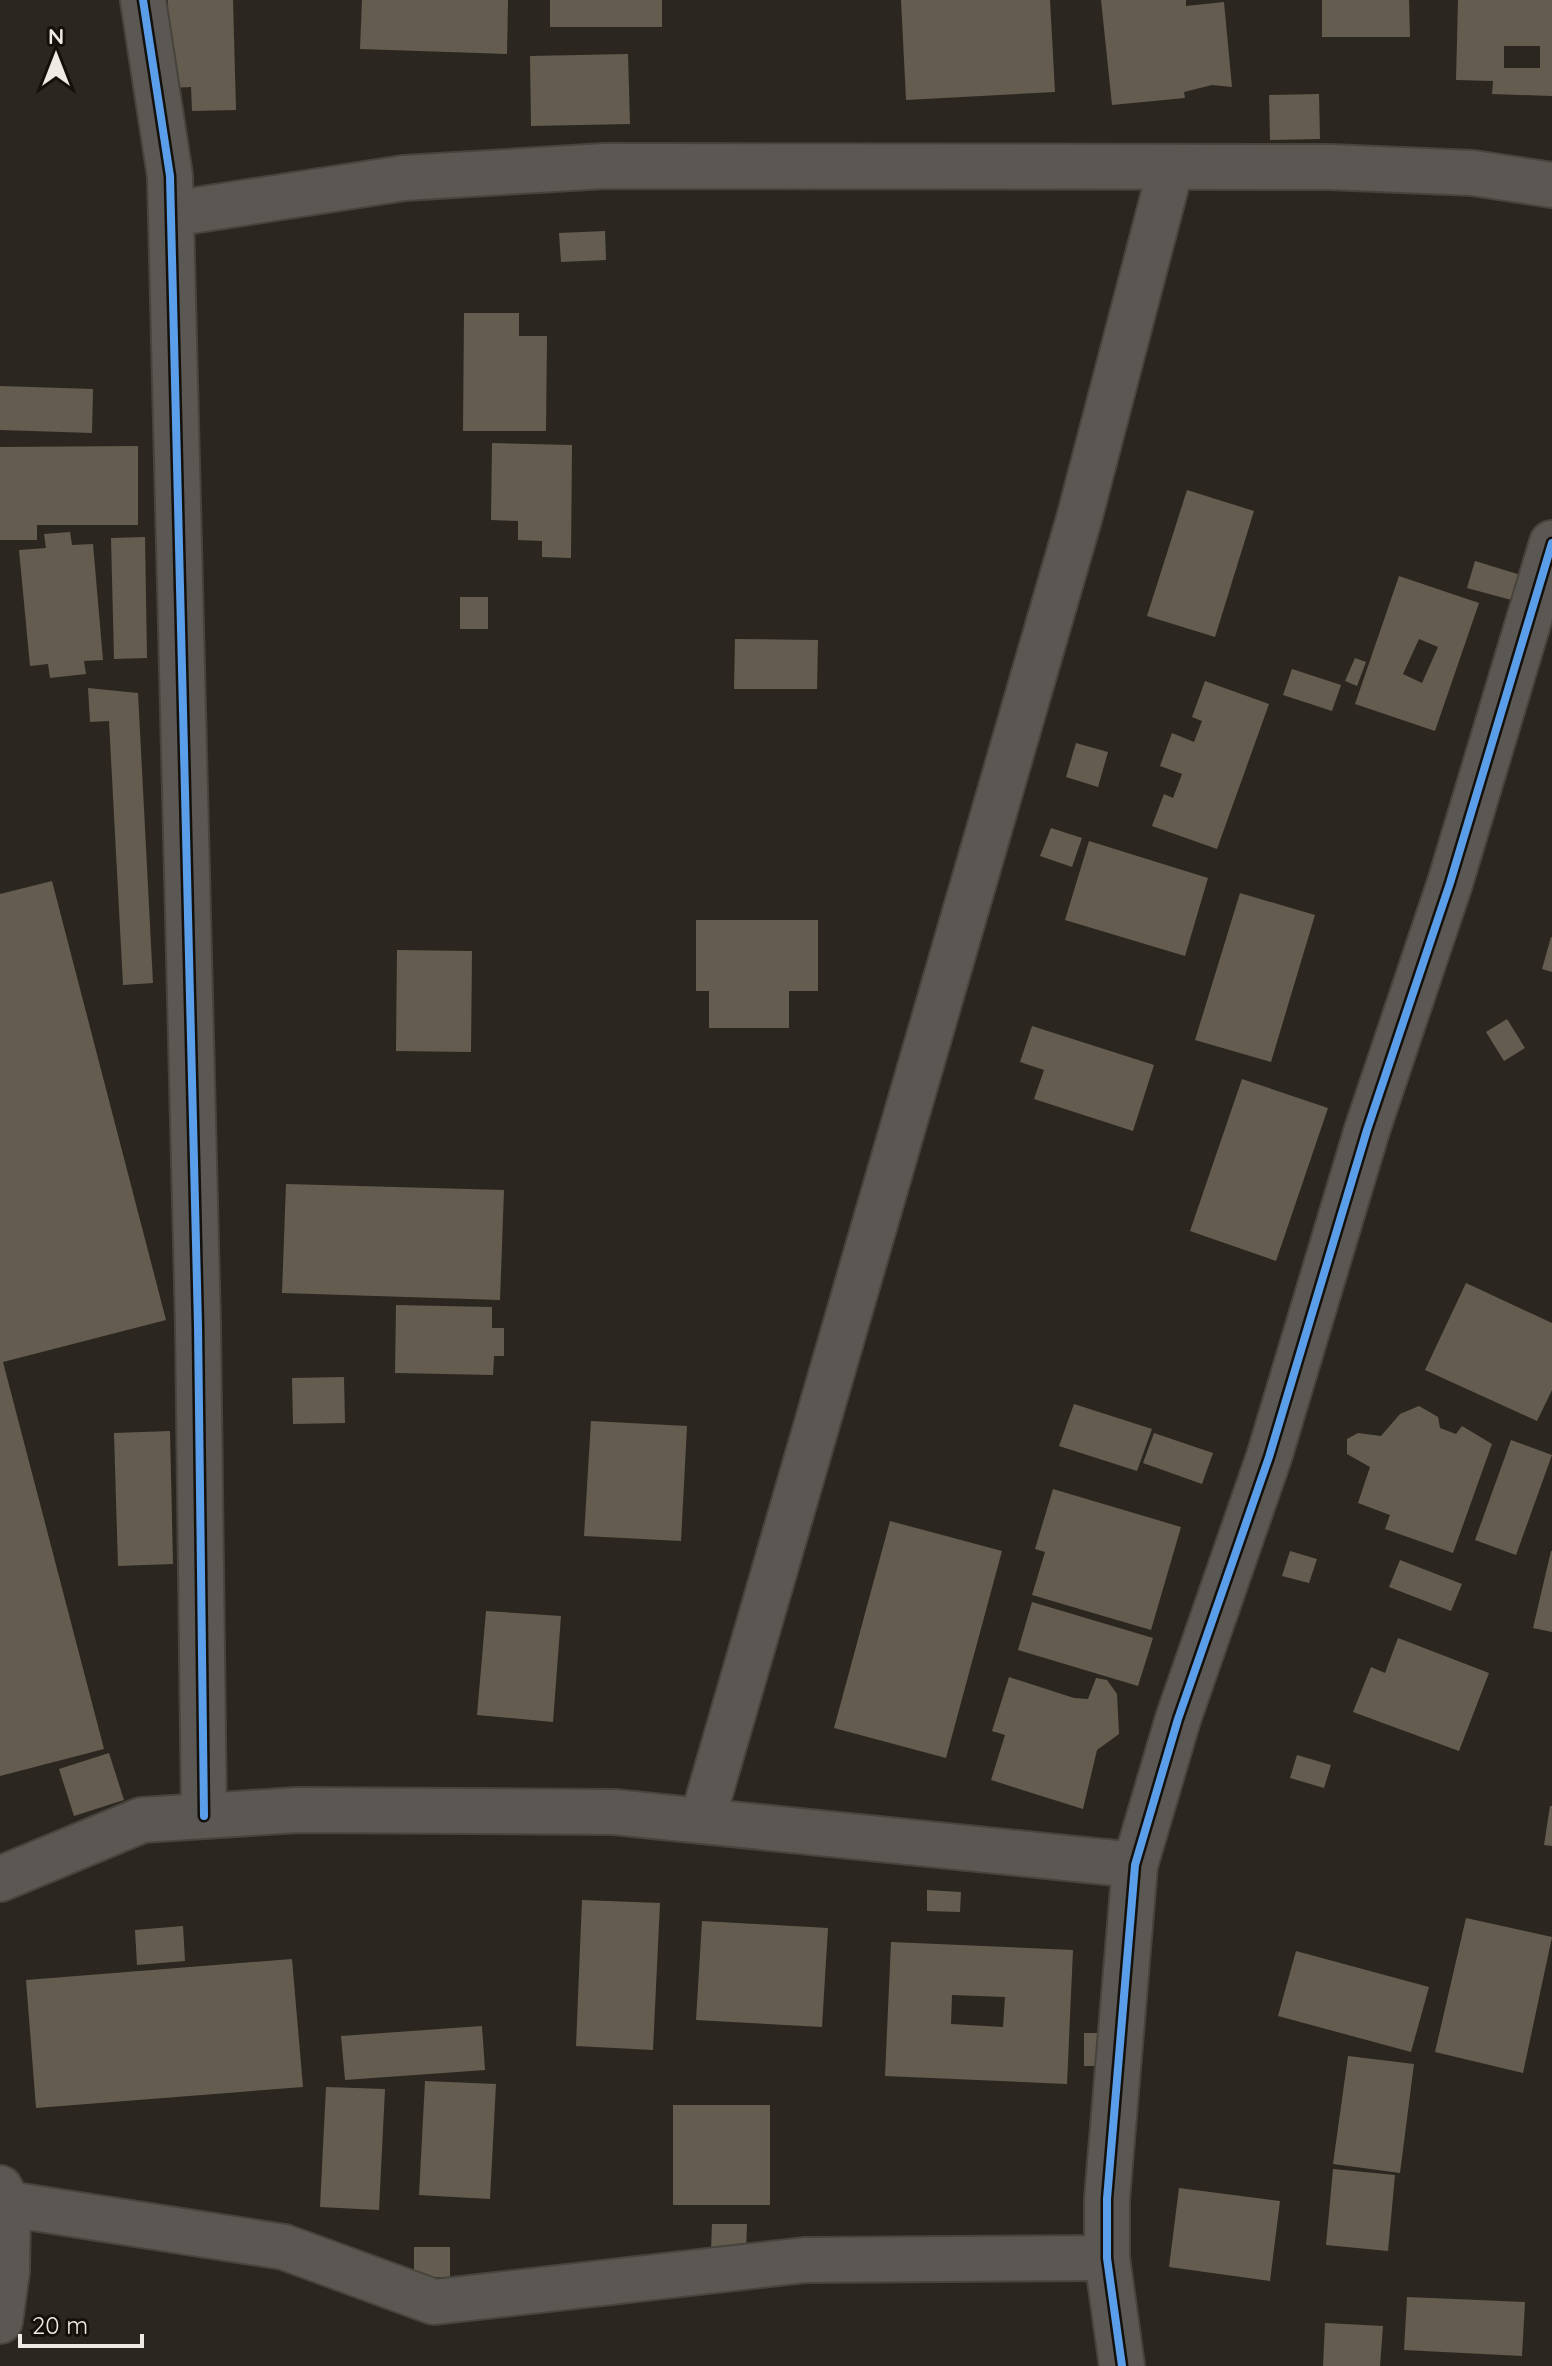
<svg xmlns="http://www.w3.org/2000/svg" width="1552" height="2366" font-family="Quicksand,sans-serif">
<style>
.building{fill:#645c4e;fill-rule:evenodd}
.lines{fill:none;stroke-linecap:round;stroke-linejoin:round}
.minor-casing{stroke:#47443e;stroke-width:48}
.minor{stroke:#5b5853;stroke-width:44}
.cycleway-casing{stroke:#14110c;stroke-width:13}
.cycleway{stroke:#5a9eea;stroke-width:8}
</style>
<rect width="100%" height="100%" fill="#2b2720"/>
<g class="building">
<path d="M168 0H233L236 110 192 111 191 87 172 88 156 7 168 6Z"/>
<path d="M362 0H508L507 54 360 49Z"/>
<rect x="550" y="0" width="112" height="27"/>
<path d="M901 0H1050L1055 92 906 100Z"/>
<path d="M1101 0H1186V6L1224 2 1232 87 1212 85 1184 92 1185 98 1112 105Z"/>
<path d="M1322 0H1409L1410 37H1322Z"/>
<path d="M1458 0H1552V96L1492 94 1493 81 1456 80ZM1504 46H1540V68H1504Z"/>
<path d="M628 54 630 124 531 126 530 56Z"/>
<path d="M1319 94 1320 139 1270 140 1269 95Z"/>
<path d="M605 231 606 260 561 262 559 233Z"/>
<path d="M464 313H519V336H547L546 431H463Z"/>
<path d="M0 386 93 389 92 433 0 430Z"/>
<path d="M492 443 572 445 571 558 542 557V541L518 540V521L491 520Z"/>
<path d="M138 446V525H37V540H0V447Z"/>
<path d="M1187 490 1254 511 1215 637 1147 616Z"/>
<path d="M70 532 72 545 93 544 103 660 84 661 86 674 50 678 48 664 30 666 19 550 46 548 44 534Z"/>
<path d="M145 537 147 658 114 659 111 538Z"/>
<path d="M1475 561 1524 576 1515 601 1467 588Z"/>
<path d="M1399 576 1479 603 1435 731 1355 704ZM1419 639 1438 647 1422 683 1403 674Z"/>
<rect x="460" y="597" width="28" height="32"/>
<path d="M735 639 818 640 817 689H734Z"/>
<path d="M1355 658 1366 662 1357 686 1345 681Z"/>
<path d="M1292 669 1341 685 1332 711 1283 695Z"/>
<path d="M1205 681 1269 704 1217 849 1152 826 1164 794 1173 798 1182 774 1160 766 1172 733 1194 742 1202 721 1192 717Z"/>
<path d="M88 688 138 693 153 983 123 985 109 721 90 722Z"/>
<path d="M1076 743 1108 752 1098 787 1066 777Z"/>
<path d="M1051 828 1082 838 1072 867 1040 856Z"/>
<path d="M1089 841 1208 878 1185 956 1065 920Z"/>
<path d="M52 881 166 1320 3 1362 104 1749 0 1776V894Z"/>
<path d="M1240 893 1315 915 1271 1062 1195 1040Z"/>
<path d="M696 920H818V991H789V1028H709V991H696Z"/>
<path d="M1551 937H1552V972L1542 969Z"/>
<path d="M397 950 472 951 471 1052 396 1051Z"/>
<path d="M1507 1019 1525 1048 1504 1061 1486 1032Z"/>
<path d="M1032 1026 1154 1065 1133 1131 1034 1099 1044 1070 1020 1062Z"/>
<path d="M1242 1079 1328 1108 1276 1261 1190 1231Z"/>
<path d="M286 1184 504 1190 500 1300 282 1293Z"/>
<path d="M1466 1283 1552 1323V1390L1537 1421 1425 1370Z"/>
<path d="M396 1305 492 1307V1328H504V1356H494L493 1375 395 1373Z"/>
<path d="M344 1377 345 1423 293 1424 292 1378Z"/>
<path d="M1074 1404 1152 1429 1137 1471 1059 1446Z"/>
<path d="M1419 1406 1438 1417 1440 1428 1456 1434 1462 1426 1492 1444 1453 1553 1385 1529 1390 1515 1358 1503 1370 1467 1347 1454V1439L1358 1433 1381 1436 1400 1414Z"/>
<path d="M591 1421 687 1426 681 1541 584 1536Z"/>
<path d="M170 1431 173 1564 118 1566 114 1433Z"/>
<path d="M1154 1433 1213 1453 1202 1484 1143 1463Z"/>
<path d="M1511 1440 1552 1455 1516 1555 1475 1540Z"/>
<path d="M1053 1489 1181 1527 1151 1630 1032 1595 1045 1552 1035 1549Z"/>
<path d="M890 1521 1002 1551 946 1758 834 1728Z"/>
<path d="M1290 1551 1317 1559 1309 1583 1282 1576Z"/>
<path d="M1551 1551H1552V1632L1533 1628Z"/>
<path d="M1400 1560 1462 1584 1451 1611 1389 1587Z"/>
<path d="M1032 1602 1153 1638 1138 1686 1018 1650Z"/>
<path d="M486 1611 561 1616 553 1722 477 1715Z"/>
<path d="M1398 1638 1489 1673 1459 1751 1353 1712 1371 1667 1385 1673Z"/>
<path d="M1009 1677 1074 1698 1088 1699 1096 1678 1107 1680 1117 1694 1119 1734 1097 1750 1083 1809 991 1780 1005 1735 992 1731Z"/>
<path d="M109 1753 124 1800 74 1816 59 1769Z"/>
<path d="M1297 1755 1331 1765 1324 1788 1290 1778Z"/>
<path d="M1550 1806H1552V1846L1544 1845Z"/>
<path d="M927 1890 961 1892 960 1912 927 1911Z"/>
<path d="M582 1900 660 1903 653 2050 576 2046Z"/>
<path d="M1466 1918 1552 1937 1523 2073 1435 2052Z"/>
<path d="M702 1921 828 1928 822 2027 696 2020Z"/>
<path d="M183 1926 185 1961 137 1965 135 1930Z"/>
<path d="M891 1942 1073 1950 1067 2084 885 2076ZM952 1995 1005 1997 1003 2027 951 2024Z"/>
<path d="M1296 1951 1429 1987 1411 2052 1278 2016Z"/>
<path d="M292 1959 303 2087 36 2108 26 1980Z"/>
<path d="M482 2026 485 2070 345 2080 341 2036Z"/>
<rect x="1084" y="2033" width="24" height="33"/>
<path d="M1348 2056 1414 2064 1400 2173 1333 2164Z"/>
<path d="M425 2081 496 2084 490 2199 419 2195Z"/>
<path d="M326 2087 385 2089 379 2210 320 2207Z"/>
<rect x="673" y="2105" width="97" height="100"/>
<path d="M1333 2169 1395 2175 1388 2251 1326 2245Z"/>
<path d="M1179 2188 1280 2201 1270 2281 1169 2267Z"/>
<path d="M712 2224H747L746 2253 711 2251Z"/>
<rect x="414" y="2247" width="36" height="30"/>
<path d="M1407 2297 1525 2302 1522 2356 1404 2350Z"/>
<path d="M1325 2323 1383 2326 1380 2366H1323Z"/>
</g>
<g class="lines">
<defs>
<g id="minor">
<path d="M143 0 170 176 198 1326 204 1816"/>
<path d="M171 214 404 178 605 166 1330 167 1473 173 1552 185"/>
<path d="M702 1821 1079 519 1171 167"/>
<path d="M0 1879 142 1820 297 1810 614 1812 1135 1865"/>
<path d="M0 2188 8 2204 7 2271 0 2321"/>
<path d="M8 2204 284 2247 434 2302 805 2260 1107 2258"/>
<path d="M1122 2366 1107 2258V2199L1135 1865 1178 1719 1269 1457 1367 1130 1450 883 1552 543"/>
</g>
</defs>
<use href="#minor" class="minor-casing"/>
<use href="#minor" class="minor"/>
<defs>
<g id="cycleway">
<path d="M143 0 170 176 198 1326 204 1816"/>
<path d="M1122 2366 1107 2258V2199L1135 1865 1178 1719 1269 1457 1367 1130 1450 883 1552 543"/>
</g>
</defs>
<use href="#cycleway" class="cycleway-casing"/>
<use href="#cycleway" class="cycleway"/>
</g>
<g transform="translate(56 56)" stroke="#14110c" stroke-width="6" paint-order="stroke">
<path d="M0-6L14 30L0 20L-14 30Z" fill="#efeae3"/>
<text y="-12" font-size="22" font-weight="bold" text-anchor="middle" fill="#efeae3">N</text>
</g>
<path d="M20 2334v12h122v-12" fill="none" stroke="#efeae3" stroke-width="4"/>
<text x="32" y="2334" font-size="24" fill="#efeae3" stroke="#14110c" stroke-width="6" paint-order="stroke">20 m</text>
</svg>
